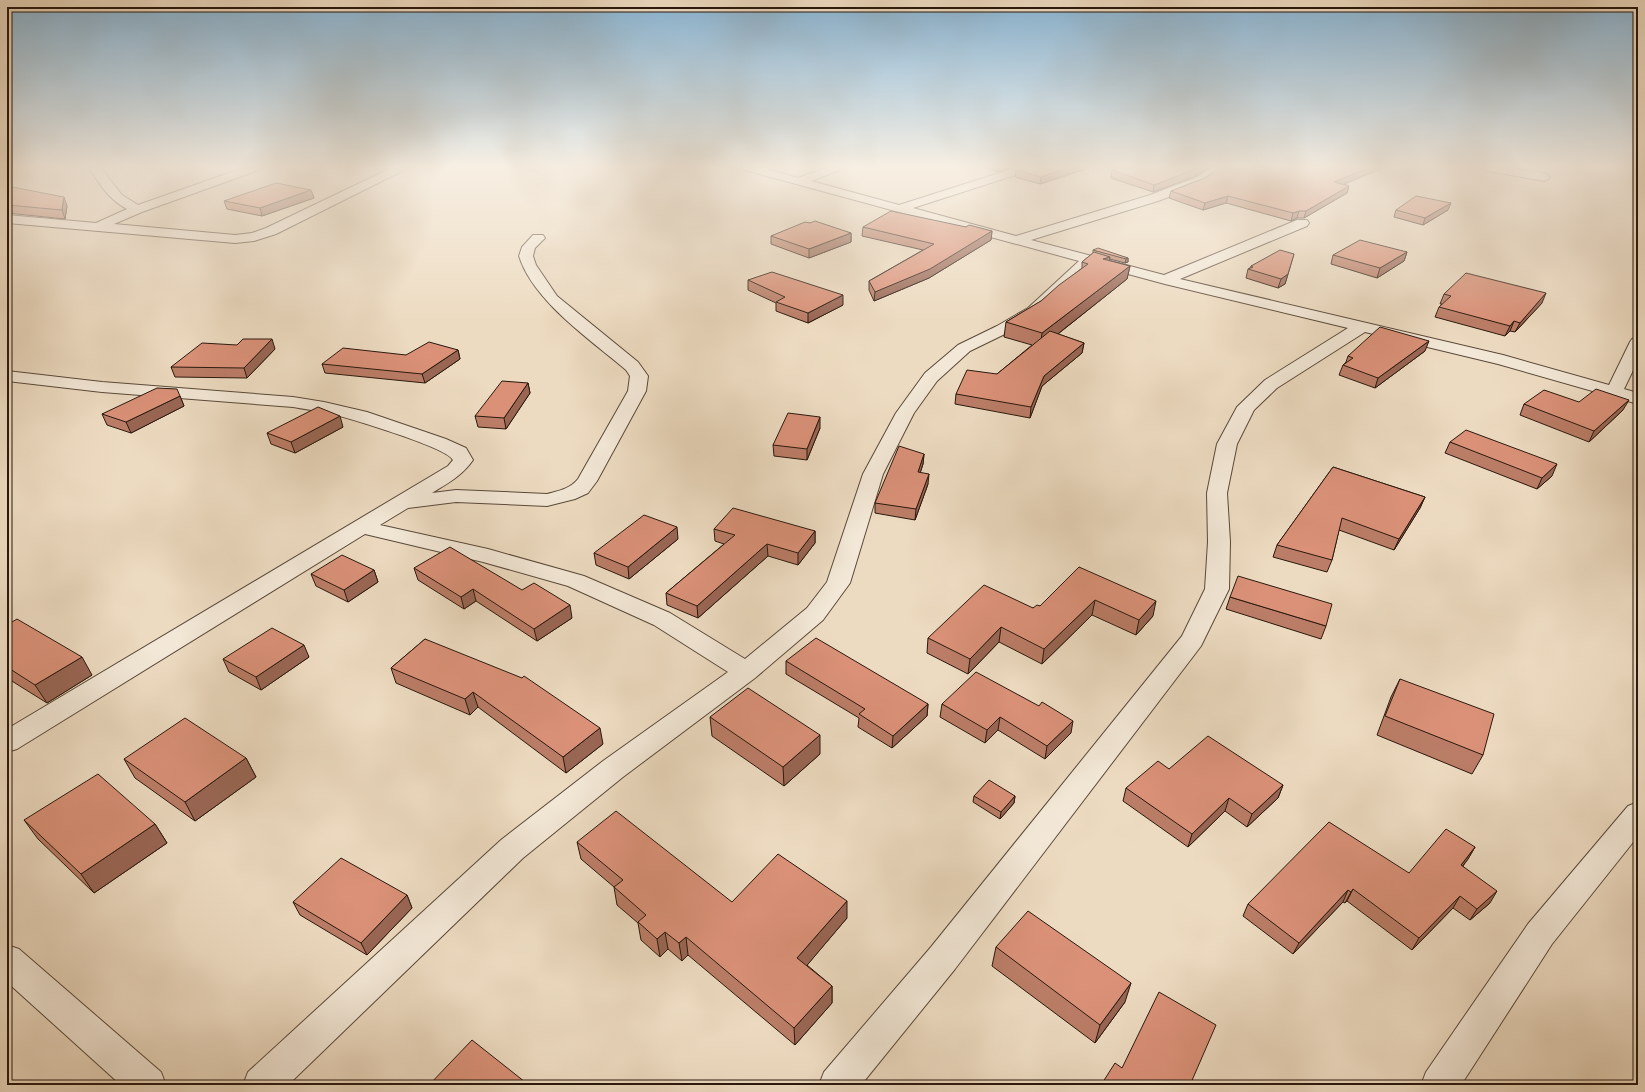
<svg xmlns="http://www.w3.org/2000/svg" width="1645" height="1092" font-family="'IM FELL English',serif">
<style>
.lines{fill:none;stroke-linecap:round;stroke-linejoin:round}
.minor-casing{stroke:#5a493a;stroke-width:2}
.minor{fill:#f3e8d7;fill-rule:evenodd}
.wall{fill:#bb7d67;stroke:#29180d}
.shaded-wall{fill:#996654;stroke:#29180d}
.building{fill:#da9178;stroke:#29180d}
</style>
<rect width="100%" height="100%" fill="#eddbc1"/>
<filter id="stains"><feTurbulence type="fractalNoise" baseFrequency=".005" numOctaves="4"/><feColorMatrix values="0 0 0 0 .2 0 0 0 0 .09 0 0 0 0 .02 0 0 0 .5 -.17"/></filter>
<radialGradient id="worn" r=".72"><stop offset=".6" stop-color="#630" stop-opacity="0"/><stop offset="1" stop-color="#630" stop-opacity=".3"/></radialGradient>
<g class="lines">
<defs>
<g id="minor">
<path d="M89 168H101L122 195 138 205 243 168H261L259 170 142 212 114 224 235 235 252 233 266 228 391 168H406L404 170 276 234 254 241 235 243 7 223V215L96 223 127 209C109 200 100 184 89 168Z"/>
<path d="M743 168H763L798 178 825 168H842L840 170 811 181 899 205 1015 168H1033L1031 170 913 208 1016 236 1150 195 1195 178 1212 168H1227L1203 184 1158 201 1031 240 1164 275 1297 220H1307L1309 223 1307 226 1180 279 1503 355 1609 385 1630 342 1632 339 1638 337V360L1624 389 1638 393V404L1498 364 1365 332 1277 388 1254 410 1237 444 1227 493 1230 542 1229 589 1201 646 955 969 861 1085H819L824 1072 931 947 1182 636 1205 589 1208 542 1207 493 1217 444 1237 407 1265 380 1348 328 1165 284 1091 264 1038 314 1009 332 970 351 937 381 914 413 883 474 850 583 823 620 755 678 623 777 523 858 288 1085H243L248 1072 501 840 603 761 728 672 654 625 568 586 483 562 365 534 17 749 7 752V729L448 466 453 460C447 447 342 416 324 412 313 410 303 409 293 407L102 392 7 381V371L102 382 293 397 324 402 367 412 446 439 466 448 473 460C462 476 448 483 432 493L456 490 547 494C558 491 570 489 578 479L628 391 630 376 626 370C591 340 533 301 519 256L522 247 533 235H543L545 238 535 248 533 256 536 265 557 296 638 362 648 376 646 391 597 481 588 493 575 499 547 506 456 502 408 508 380 525 488 549 584 576 670 613 745 659 807 608 827 582 863 474 896 413 925 373 958 345 997 326 1028 308 1079 261 745 170Z"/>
<path d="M1481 168H1510L1544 173 1548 175 1550 177 1548 179 1544 181 1487 171Z"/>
<path d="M1638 802V836L1552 944 1461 1085H1421L1426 1072 1528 924 1628 806Z"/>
<path d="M7 945 19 949 161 1072 166 1085H121L7 982Z"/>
</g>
</defs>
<use href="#minor" class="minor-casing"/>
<use href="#minor" class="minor"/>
</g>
<g class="wall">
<path d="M985 168H1010L998 172Z"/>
<path d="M1020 168H1089L1040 184 1015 177 1016 170Z"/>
<path d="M1118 168H1209L1194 177 1153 192 1111 178 1112 170Z"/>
<path d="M1220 168H1383L1344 184 1349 186 1347 193 1304 218H1297L1291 221 1226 203 1203 210 1169 198 1171 191 1205 178Z"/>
<path d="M7 186 67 206 65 219 7 213Z"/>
<path d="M311 190 314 198 262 216 227 209 224 201Z"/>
<path d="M1396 210H1448L1423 225 1394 217Z"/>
<path d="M810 223 851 233V242L809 258 771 244V236Z"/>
<path d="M863 227H966L992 231 991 240 929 278 874 301 869 290V281L923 250 862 236Z"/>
<path d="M1093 250 1128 258V262L1125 263 1110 259 1109 261 1130 266 1127 279 1058 334 1084 343 1082 353 1042 386 1030 418 955 404 956 394 997 374 1032 345 1004 337 1006 322 1041 301 1082 268V262L1093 253Z"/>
<path d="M1407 252 1404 261 1377 278 1331 264 1333 255Z"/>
<path d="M1294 254 1285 284 1278 288 1246 278 1248 269 1250 268 1251 266Z"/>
<path d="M748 280 843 305 808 323 776 311V303L748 290Z"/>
<path d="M1444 294 1542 303 1515 332 1510 331 1505 336 1435 317 1439 307 1442 304H1440Z"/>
<path d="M7 324 9 329 10 346 7 347Z"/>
<path d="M275 349 247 378 175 377 171 367Z"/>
<path d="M458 350 460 359 425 383 325 373 322 364Z"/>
<path d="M1425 351 1375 388 1339 375 1343 365 1346 362 1348 356Z"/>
<path d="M528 383 530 393 506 429 478 427 475 416Z"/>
<path d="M180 396 184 406 131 433 107 425 102 414Z"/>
<path d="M1524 404 1623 410 1589 442 1520 415Z"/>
<path d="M343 427 295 453 271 444 267 433Z"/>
<path d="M820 428 807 460 774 456 773 445Z"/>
<path d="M1450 442 1552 476 1537 489 1445 453Z"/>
<path d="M924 454 923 464 920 473 928 484 915 520 875 513V503Z"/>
<path d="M1333 467 1425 497 1420 508 1394 550 1339 530 1332 560 1327 572 1273 557 1277 545Z"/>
<path d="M1638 516V527L1635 525Z"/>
<path d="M714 529 815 531V543L798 565 768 556 698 618 667 605 666 593 724 544 715 541Z"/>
<path d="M678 539 629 579 596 565 594 553Z"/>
<path d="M1079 567 1153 616 1136 635 1092 615 1042 664 999 642 968 674 927 653 928 638 1040 606Z"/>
<path d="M414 568 572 618 537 641 476 601 464 609 418 580Z"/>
<path d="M374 570 378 582 348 602 316 586 311 574Z"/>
<path d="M1230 597 1326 626 1321 639 1226 609Z"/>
<path d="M7 625 92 675 47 703 7 678Z"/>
<path d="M425 639 603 744 566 773 478 707 470 715 396 683 391 668Z"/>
<path d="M309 657 261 690 229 672 223 659Z"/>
<path d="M786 661 928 704 927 716 892 748 858 727 859 718 786 674Z"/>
<path d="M1400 679 1483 755 1472 774 1377 735 1391 697Z"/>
<path d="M942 704 1071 733 1045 759 998 730 985 743 940 717Z"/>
<path d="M710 717 820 754 784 786 712 736Z"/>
<path d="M246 758 256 777 195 821 135 778 124 759Z"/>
<path d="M1169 769 1283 785 1278 798 1247 827 1225 811 1188 847 1123 801 1126 788Z"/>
<path d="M974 796H1015L1014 803 1000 819 973 802Z"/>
<path d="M24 820 155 824 167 843 94 893 38 839Z"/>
<path d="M577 842 732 902 847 918 807 965 832 986V1003L795 1045 688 955 682 961 668 949 660 957 641 940 638 923 617 905 614 887 581 859Z"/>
<path d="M1475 847 1468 859 1463 866 1490 903 1470 920 1453 908 1412 950 1347 901 1345 903 1343 902 1293 954 1243 916 1248 904 1409 873Z"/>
<path d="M407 895 412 908 367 955 300 915 293 902Z"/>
<path d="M996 947 1125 1002 1095 1043 992 966Z"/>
</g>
<g class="shaded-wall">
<path d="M998 168H1010L998 172Z"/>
<path d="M1068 168H1089L1040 184 1041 177Z"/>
<path d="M1198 168H1209L1194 177 1153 192 1154 185Z"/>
<path d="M1368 168H1383L1332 189 1334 182Z"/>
<path d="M1349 186 1347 193 1304 218 1306 211Z"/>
<path d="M311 190 314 198 262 216 260 208Z"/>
<path d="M1228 196 1226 203 1203 210 1205 203Z"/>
<path d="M64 197 67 206 65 219 62 210Z"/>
<path d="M1451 203 1448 210 1423 225 1425 218Z"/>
<path d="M1299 211 1297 218 1291 221 1293 213Z"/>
<path d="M992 231 991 240 929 278 874 301 875 292Z"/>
<path d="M851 233V242L809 258V249Z"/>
<path d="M1407 252 1404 261 1377 278 1380 268Z"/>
<path d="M1110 257 1108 270 1103 259Z"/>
<path d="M1128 258V262L1125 263 1126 259Z"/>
<path d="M1130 266 1127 279 1040 348 1042 333Z"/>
<path d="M1288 274 1285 284 1278 288 1281 279Z"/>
<path d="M1546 293 1542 303 1515 332 1520 323Z"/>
<path d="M843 295V305L808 323V313Z"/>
<path d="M1514 321 1510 331 1505 336 1510 326Z"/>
<path d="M7 324 9 329 10 346 7 341Z"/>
<path d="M272 339 275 349 247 378 244 368Z"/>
<path d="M1429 341 1425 351 1375 388 1378 378Z"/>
<path d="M1084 343 1082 353 1042 386 1030 418 1031 407 1044 376Z"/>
<path d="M458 350 460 359 425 383 422 374Z"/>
<path d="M528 383 530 393 506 429 504 418Z"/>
<path d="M180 396 184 406 131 433 126 422Z"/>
<path d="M1629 400 1623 410 1589 442 1594 431Z"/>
<path d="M340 416 343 427 295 453 291 442Z"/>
<path d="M820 417V428L807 460V449Z"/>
<path d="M924 454 923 464 917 483 918 472Z"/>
<path d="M1557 464 1552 476 1537 489 1542 478Z"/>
<path d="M929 474 928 484 915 520 916 509Z"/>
<path d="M1425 497 1420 508 1394 550 1399 539Z"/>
<path d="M677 527 678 539 629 579 628 567Z"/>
<path d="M815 531V543L798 565V553Z"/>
<path d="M767 544 768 556 698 618 697 606Z"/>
<path d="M374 570 378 582 348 602 344 590Z"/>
<path d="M473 589 476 601 464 609 461 597Z"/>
<path d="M1095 600 1092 615 1042 664 1044 649Z"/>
<path d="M1156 601 1153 616 1136 635 1139 620Z"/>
<path d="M570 605 572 618 537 641 534 629Z"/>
<path d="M1001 627 999 642 968 674 970 659Z"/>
<path d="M304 645 309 657 261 690 256 677Z"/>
<path d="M82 657 92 675 47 703 35 685Z"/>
<path d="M473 692 478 707 470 715 465 699Z"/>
<path d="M928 704 927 716 892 748 893 736Z"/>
<path d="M1000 717 998 730 985 743 987 730Z"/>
<path d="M1073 721 1071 733 1045 759 1047 746Z"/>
<path d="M600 728 603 744 566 773 563 757Z"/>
<path d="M820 735V754L784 786 783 767Z"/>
<path d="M246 758 256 777 195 821 185 802Z"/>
<path d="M1283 785 1278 798 1247 827 1252 814Z"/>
<path d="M1015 796 1014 803 1000 819 1001 812Z"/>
<path d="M1229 798 1225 811 1188 847 1192 834Z"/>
<path d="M155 824 167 843 94 893 81 874Z"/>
<path d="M1475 847 1468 859 1454 877 1461 865Z"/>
<path d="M1353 889 1347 901 1345 903 1351 892Z"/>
<path d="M1348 890 1343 902 1293 954 1299 943Z"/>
<path d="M1497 891 1490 903 1470 920 1477 909Z"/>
<path d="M407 895 412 908 367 955 361 943Z"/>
<path d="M1460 896 1453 908 1412 950 1419 938Z"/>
<path d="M847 901V918L798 976 797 958Z"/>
<path d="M665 932 668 949 660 957 657 939Z"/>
<path d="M686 937 688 955 682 961 679 943Z"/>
<path d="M1131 983 1125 1002 1095 1043 1100 1025Z"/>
<path d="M832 986V1003L795 1045 794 1028Z"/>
</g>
<g class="building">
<path d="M1020 168H1068L1041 177 1016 170Z"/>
<path d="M1118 168H1198L1154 185 1112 170Z"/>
<path d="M1220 168H1368L1334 182 1349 186 1306 211H1299L1293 213 1228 196 1205 203 1171 191 1205 178Z"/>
<path d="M276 183 311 190 260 208 224 201Z"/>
<path d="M7 186 64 197 62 210 7 205Z"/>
<path d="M1416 196 1451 203 1425 218 1396 210Z"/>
<path d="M891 211 966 227 969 225 992 231 930 269 875 292 869 281 934 244 863 227Z"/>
<path d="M815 221 851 233 809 249 771 236 805 222 810 223Z"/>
<path d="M1360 240 1407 252 1380 268 1333 255Z"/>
<path d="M1098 248 1128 258 1126 259 1093 250Z"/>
<path d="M1280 250 1294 254 1288 274 1281 279 1248 269 1253 267 1251 266Z"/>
<path d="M1094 252 1110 257 1103 259 1130 266 1042 333 1006 322 1041 301 1059 285 1088 264 1082 262Z"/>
<path d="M772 272 843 295 808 313 776 302 785 297 748 280Z"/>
<path d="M1466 273 1546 293 1520 323 1514 321 1510 326 1439 307 1451 296 1444 294Z"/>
<path d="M1380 327 1429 341 1378 378 1343 365 1353 358 1348 356Z"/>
<path d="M1050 331 1084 343 1044 376 1031 407 956 394 967 370 997 374Z"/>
<path d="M243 339H272L244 368 171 367 202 343 237 345Z"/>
<path d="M429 342 458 350 422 374 322 364 343 348 406 355Z"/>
<path d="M502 381 528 383 504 418 475 416Z"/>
<path d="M157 388 177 389 180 396 126 422 102 414Z"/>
<path d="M1596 389 1629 400 1594 431 1524 404 1544 390 1579 402Z"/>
<path d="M318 407 340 416 291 442 267 433Z"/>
<path d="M788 413 820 417 807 449 773 445Z"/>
<path d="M1466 430 1557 464 1542 478 1450 442Z"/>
<path d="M899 446 924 454 918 472 929 474 916 509 875 503Z"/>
<path d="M1333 467 1425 497 1399 539 1342 518 1332 560 1277 545Z"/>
<path d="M733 508 815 531 798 553 767 544 697 606 666 593 735 535 714 529Z"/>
<path d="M644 515 677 527 628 567 594 553Z"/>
<path d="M450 547 522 590 534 583 570 605 534 629 473 589 461 597 414 568Z"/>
<path d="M342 555 374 570 344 590 311 574Z"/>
<path d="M1079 567 1156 601 1139 620 1095 600 1044 649 1001 627 970 659 928 638 984 585 1033 608 1037 605 1040 606Z"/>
<path d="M1238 576 1332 604 1326 626 1230 597Z"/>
<path d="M17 619 82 657 35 685 7 667V625Z"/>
<path d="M272 628 304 645 256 677 223 659Z"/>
<path d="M816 638 928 704 893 736 859 714 865 709 786 661Z"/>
<path d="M425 639 522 678 524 676 600 728 563 757 473 692 465 699 391 668Z"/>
<path d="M976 672 1039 706 1042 702 1073 721 1047 746 1000 717 987 730 942 704Z"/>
<path d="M1400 679 1494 714 1483 755 1385 716Z"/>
<path d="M748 688 820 735 783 767 710 717Z"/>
<path d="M185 718 246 758 185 802 124 759Z"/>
<path d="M1208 736 1283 785 1252 814 1229 798 1192 834 1126 788 1158 761 1169 769Z"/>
<path d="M98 774 155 824 81 874 24 820Z"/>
<path d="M989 780 1015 796 1001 812 974 796Z"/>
<path d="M616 811 732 902 778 854 847 901 797 958 832 986 794 1028 686 937 679 943 665 932 657 939 638 922 646 915 614 887 623 880 577 842Z"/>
<path d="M1329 822 1409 873 1446 829 1475 847 1461 865 1497 891 1477 909 1460 896 1419 938 1353 889 1351 892 1348 890 1299 943 1248 904Z"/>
<path d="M341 858 407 895 361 943 293 902Z"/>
<path d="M1028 911 1131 983 1100 1025 996 947Z"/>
<path d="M1159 992 1216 1025 1190 1085H1101L1115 1063 1122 1068Z"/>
<path d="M472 1040 525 1082 523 1085H429Z"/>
</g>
<linearGradient id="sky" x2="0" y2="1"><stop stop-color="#89b6d6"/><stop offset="0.52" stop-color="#f7efe3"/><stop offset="1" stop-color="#f7efe3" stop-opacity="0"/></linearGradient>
<rect width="1645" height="321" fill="url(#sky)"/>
<rect width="1645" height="1092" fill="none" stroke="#eddbc1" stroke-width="24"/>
<rect x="8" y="8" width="1629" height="1076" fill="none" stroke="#29180d" stroke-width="2"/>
<rect x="12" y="12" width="1621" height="1068" fill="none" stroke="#29180d"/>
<rect width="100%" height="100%" filter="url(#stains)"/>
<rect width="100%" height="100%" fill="url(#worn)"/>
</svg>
